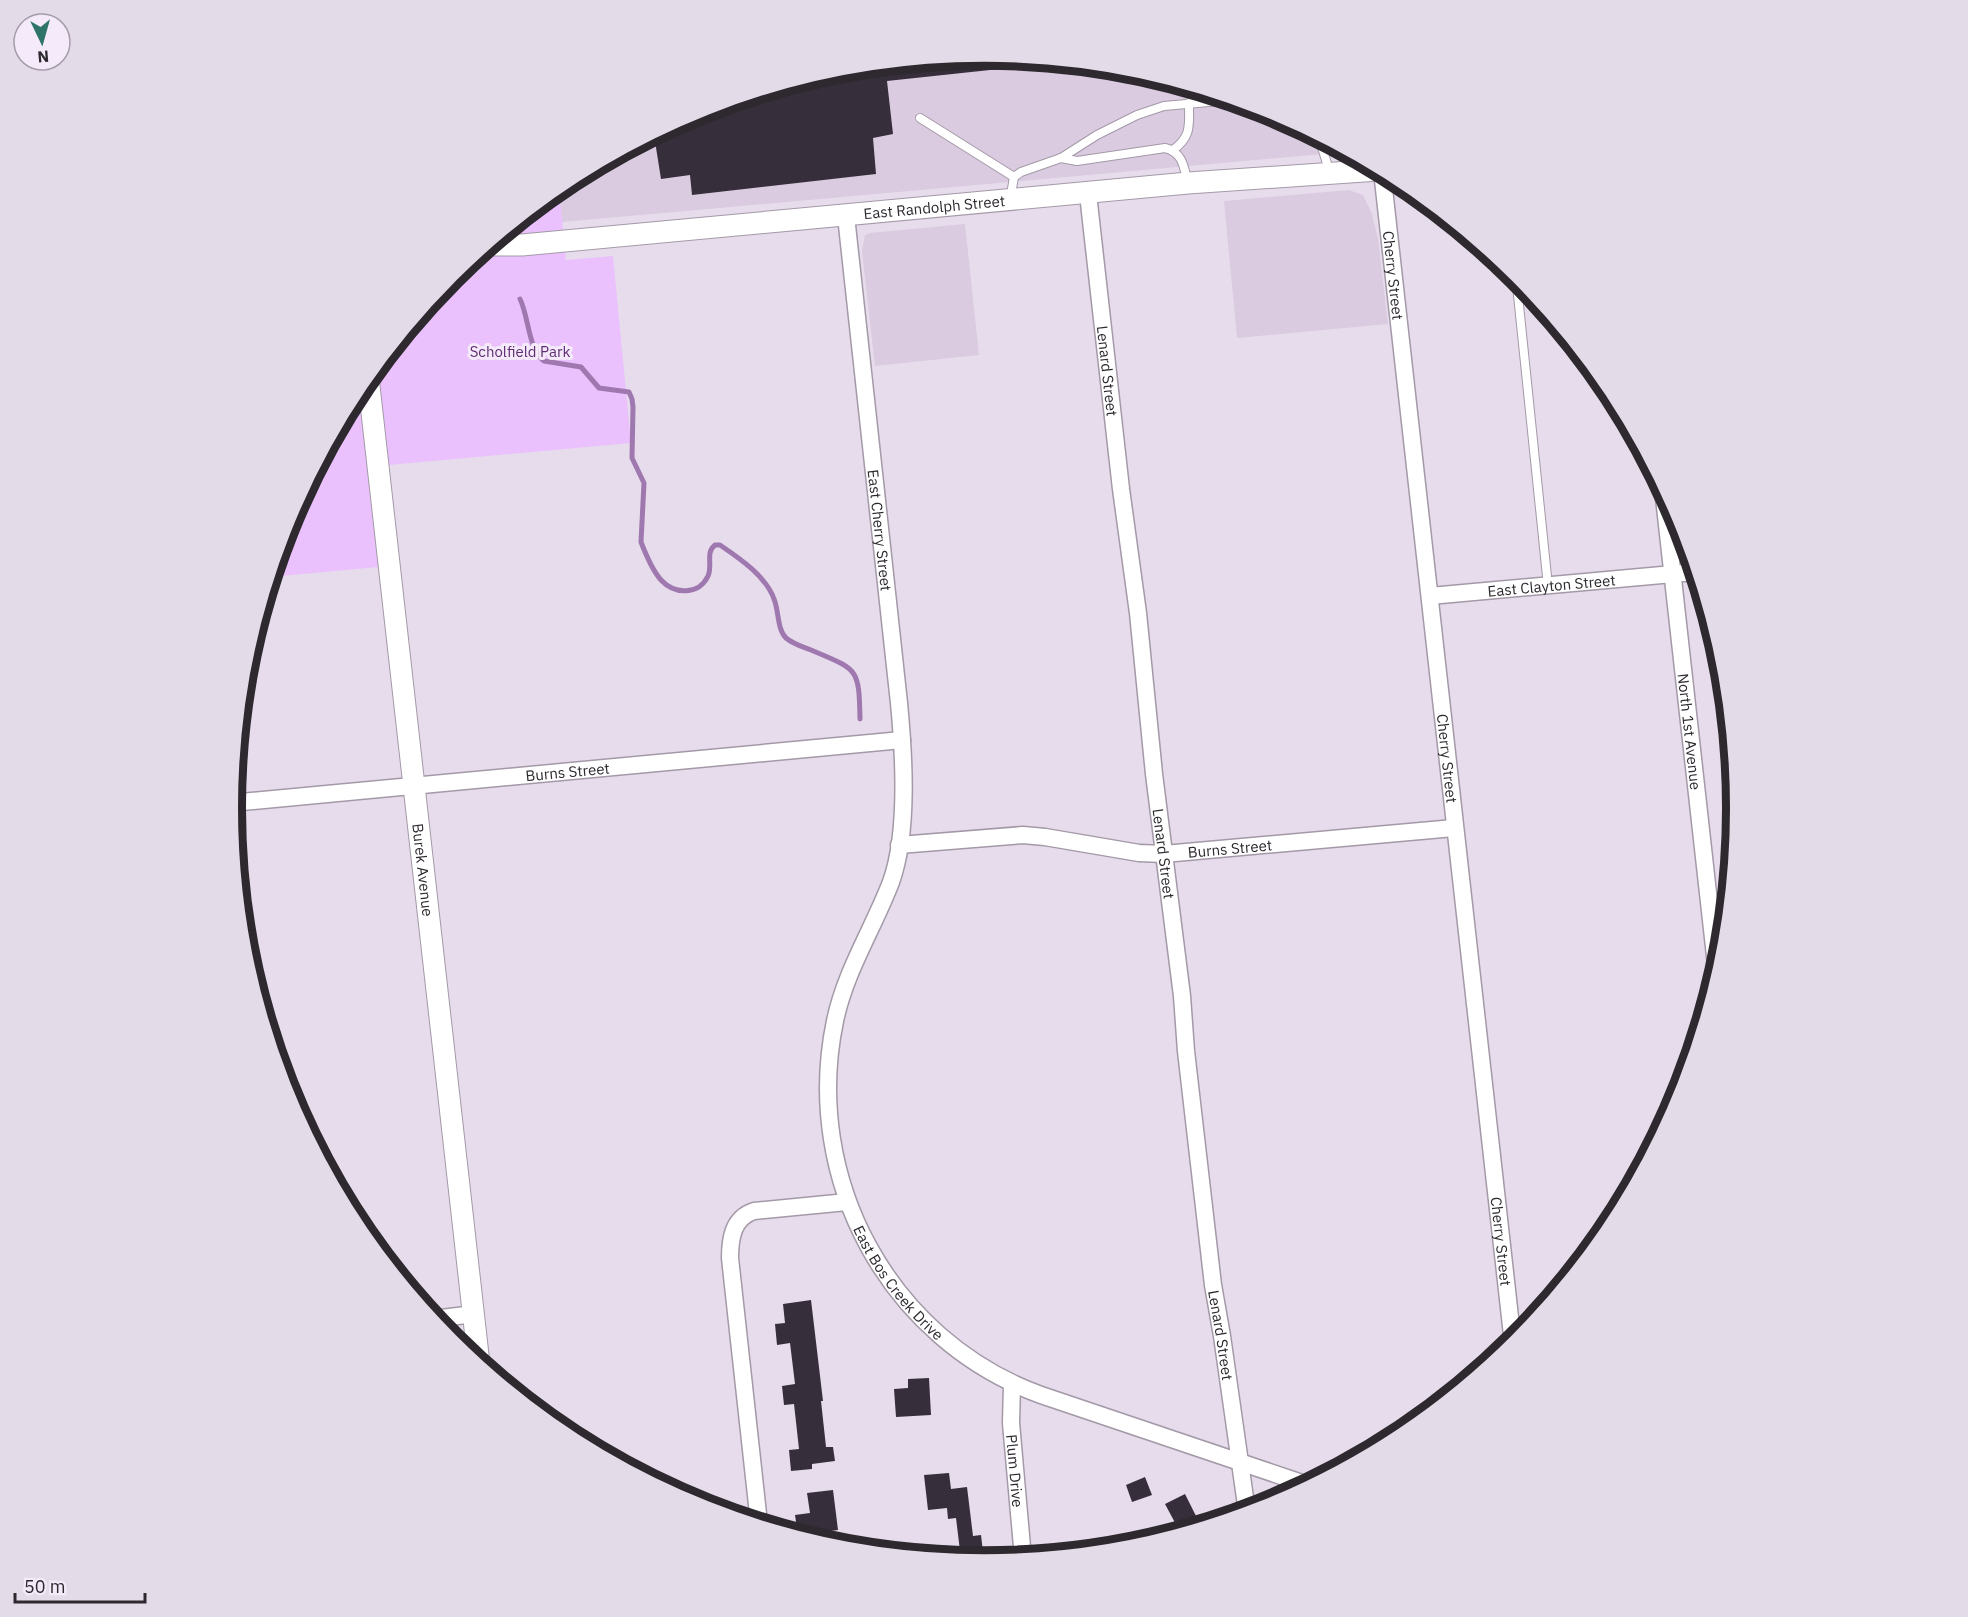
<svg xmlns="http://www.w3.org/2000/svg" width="1968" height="1617" font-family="'IBM Plex Sans',sans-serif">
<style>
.built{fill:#dacbe0}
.green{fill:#ebc1fd}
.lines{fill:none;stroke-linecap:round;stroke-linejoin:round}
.stream{stroke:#a078b0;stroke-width:5}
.building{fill:#362e3a}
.service-casing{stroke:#a399a7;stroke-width:10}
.minor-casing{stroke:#a399a7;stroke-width:19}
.tertiary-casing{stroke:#a399a7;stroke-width:23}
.service{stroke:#fff;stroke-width:8}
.minor{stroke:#fff;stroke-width:16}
.tertiary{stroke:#fff;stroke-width:21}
.labels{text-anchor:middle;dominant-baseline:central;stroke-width:6;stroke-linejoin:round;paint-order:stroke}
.street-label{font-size:15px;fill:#2d292f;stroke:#f4eaf9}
.park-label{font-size:15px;fill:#602d73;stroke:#f4eaf9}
.rim{fill:none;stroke:#2d292f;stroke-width:8}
</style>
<rect width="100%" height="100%" fill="#e7dcec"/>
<g class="built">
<path d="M984 56 1131 70 1272 113 1346 152 562 222 559 188 566 182 696 113 837 70Z"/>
<path d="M1349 190 1363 195 1372 214 1378 239 1388 324 1237 338 1224 201Z"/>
<path d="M965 224 979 355 875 366 862 251 865 235 870 233Z"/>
</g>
<path class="green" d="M559 188 566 260 613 256 631 443 367 467 378 567 271 577 288 520 358 390 452 276Z"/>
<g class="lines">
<path class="stream" d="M520 299C529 317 528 349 544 361L581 367 599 388 629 392 632 399 633 407 632 458 644 483 641 542C646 555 652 570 661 580 675 595 699 595 708 576 713 565 705 553 715 545H720C739 558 766 576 774 599 779 611 777 629 786 638 793 644 803 647 811 650 858 670 859 667 860 719"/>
</g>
<g class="building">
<path d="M984 56 1028 60V66L887 81 893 134 873 138 876 174 692 195 690 175 661 179 654 135 696 113 837 70Z"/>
<path d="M811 1300 823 1401H821L826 1447H833L835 1461 812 1464V1469L791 1471 789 1450 799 1449 794 1404 784 1405 782 1386 795 1384 790 1343 777 1345 775 1324 785 1323 783 1304Z"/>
<path d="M929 1378 931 1415 896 1417 894 1389 908 1388V1379Z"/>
<path d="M949 1473 951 1489 967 1487 973 1536 981 1535 984 1561 961 1559 956 1518 948 1519 947 1508 928 1510 924 1475Z"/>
<path d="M1145 1477 1152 1495 1132 1502 1126 1485Z"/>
<path d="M833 1490 838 1530 798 1535 795 1515 810 1513 807 1493Z"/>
<path d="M1185 1494 1201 1526 1180 1532 1165 1504Z"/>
</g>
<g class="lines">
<defs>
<g id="service">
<path d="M920 118 1014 177"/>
<path d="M1319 138 1330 173"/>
<path d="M1173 150C1192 136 1189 125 1189 103"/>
<path d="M1061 158 1077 161 1165 148C1183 152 1184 168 1188 183"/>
<path d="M1010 200 1014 177 1021 172 1061 158 1097 135 1137 115 1164 106 1231 100"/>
<path d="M1516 276 1548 586"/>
</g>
<g id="minor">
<path id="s1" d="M1382 171 1513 1344"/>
<path id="s2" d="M1088 194 1121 489 1138 613 1154 774 1182 996 1186 1051 1213 1285 1222 1336 1247 1512"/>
<path id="s3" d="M846 216 899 703C904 755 909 832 891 882 873 929 845 972 835 1021 802 1179 889 1340 1041 1395L1308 1485"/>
<path id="s4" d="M1663 489 1717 974"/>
<path id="s5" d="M1430 596 1695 572"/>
<path id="s6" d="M231 803 902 740"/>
<path id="s7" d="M899 845 1023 835 1045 837 1139 853 1164 854 1454 828"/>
<path d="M433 1319 474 1314"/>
<path id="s8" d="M1012 1384 1011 1423 1023 1558"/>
<path d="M759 1523 730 1258C730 1238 733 1218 754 1211L847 1202"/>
</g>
<g id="tertiary">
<path id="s9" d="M489 245H522L1188 183 1379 170"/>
<path id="s10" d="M368 377 479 1364"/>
</g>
</defs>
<use href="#service" class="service-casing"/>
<use href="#minor" class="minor-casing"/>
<use href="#tertiary" class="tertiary-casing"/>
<use href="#service" class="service"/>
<use href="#minor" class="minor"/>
<use href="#tertiary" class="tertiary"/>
</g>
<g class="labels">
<g class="street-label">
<text stroke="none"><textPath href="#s9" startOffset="447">East Randolph Street</textPath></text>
<text stroke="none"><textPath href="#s1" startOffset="105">Cherry Street</textPath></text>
<text stroke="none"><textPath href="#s2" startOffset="178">Lenard Street</textPath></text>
<text stroke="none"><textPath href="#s3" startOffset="316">East Cherry Street</textPath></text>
<text stroke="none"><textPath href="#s5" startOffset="122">East Clayton Street</textPath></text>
<text stroke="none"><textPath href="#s4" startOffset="244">North 1st Avenue</textPath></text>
<text stroke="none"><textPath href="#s1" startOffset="591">Cherry Street</textPath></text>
<text stroke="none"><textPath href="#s6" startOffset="338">Burns Street</textPath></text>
<text stroke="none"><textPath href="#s7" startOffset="333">Burns Street</textPath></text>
<text stroke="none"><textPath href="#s2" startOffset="664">Lenard Street</textPath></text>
<text stroke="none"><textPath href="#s10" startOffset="496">Burek Avenue</textPath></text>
<text stroke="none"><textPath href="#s1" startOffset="1077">Cherry Street</textPath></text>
<text stroke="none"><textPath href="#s3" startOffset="1100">East Bos Creek Drive</textPath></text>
<text stroke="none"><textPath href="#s2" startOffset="1149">Lenard Street</textPath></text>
<text stroke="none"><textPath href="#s8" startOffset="87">Plum Drive</textPath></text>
</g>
<g class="park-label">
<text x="520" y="351">Scholfield Park</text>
</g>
</g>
<path d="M0 0H1968V1617H0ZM242 808a742 742 0 1 1 1484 0a742 742 0 1 1-1484 0Z" fill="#e4dbe9" fill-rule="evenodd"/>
<path class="rim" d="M242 808a742 742 0 1 1 1484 0a742 742 0 1 1-1484 0Z"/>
<g transform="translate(42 42) rotate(175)"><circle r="28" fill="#f4eaf9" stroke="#a49da8" stroke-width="1.5"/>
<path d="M0-4.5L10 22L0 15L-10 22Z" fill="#2e7469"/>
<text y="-9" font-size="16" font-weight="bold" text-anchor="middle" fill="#2d292f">N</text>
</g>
<path d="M15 1593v9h130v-9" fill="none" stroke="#2d292f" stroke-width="3"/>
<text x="24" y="1593" font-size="18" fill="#2d292f" stroke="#f4eaf9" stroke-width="4.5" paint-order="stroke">50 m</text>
</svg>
